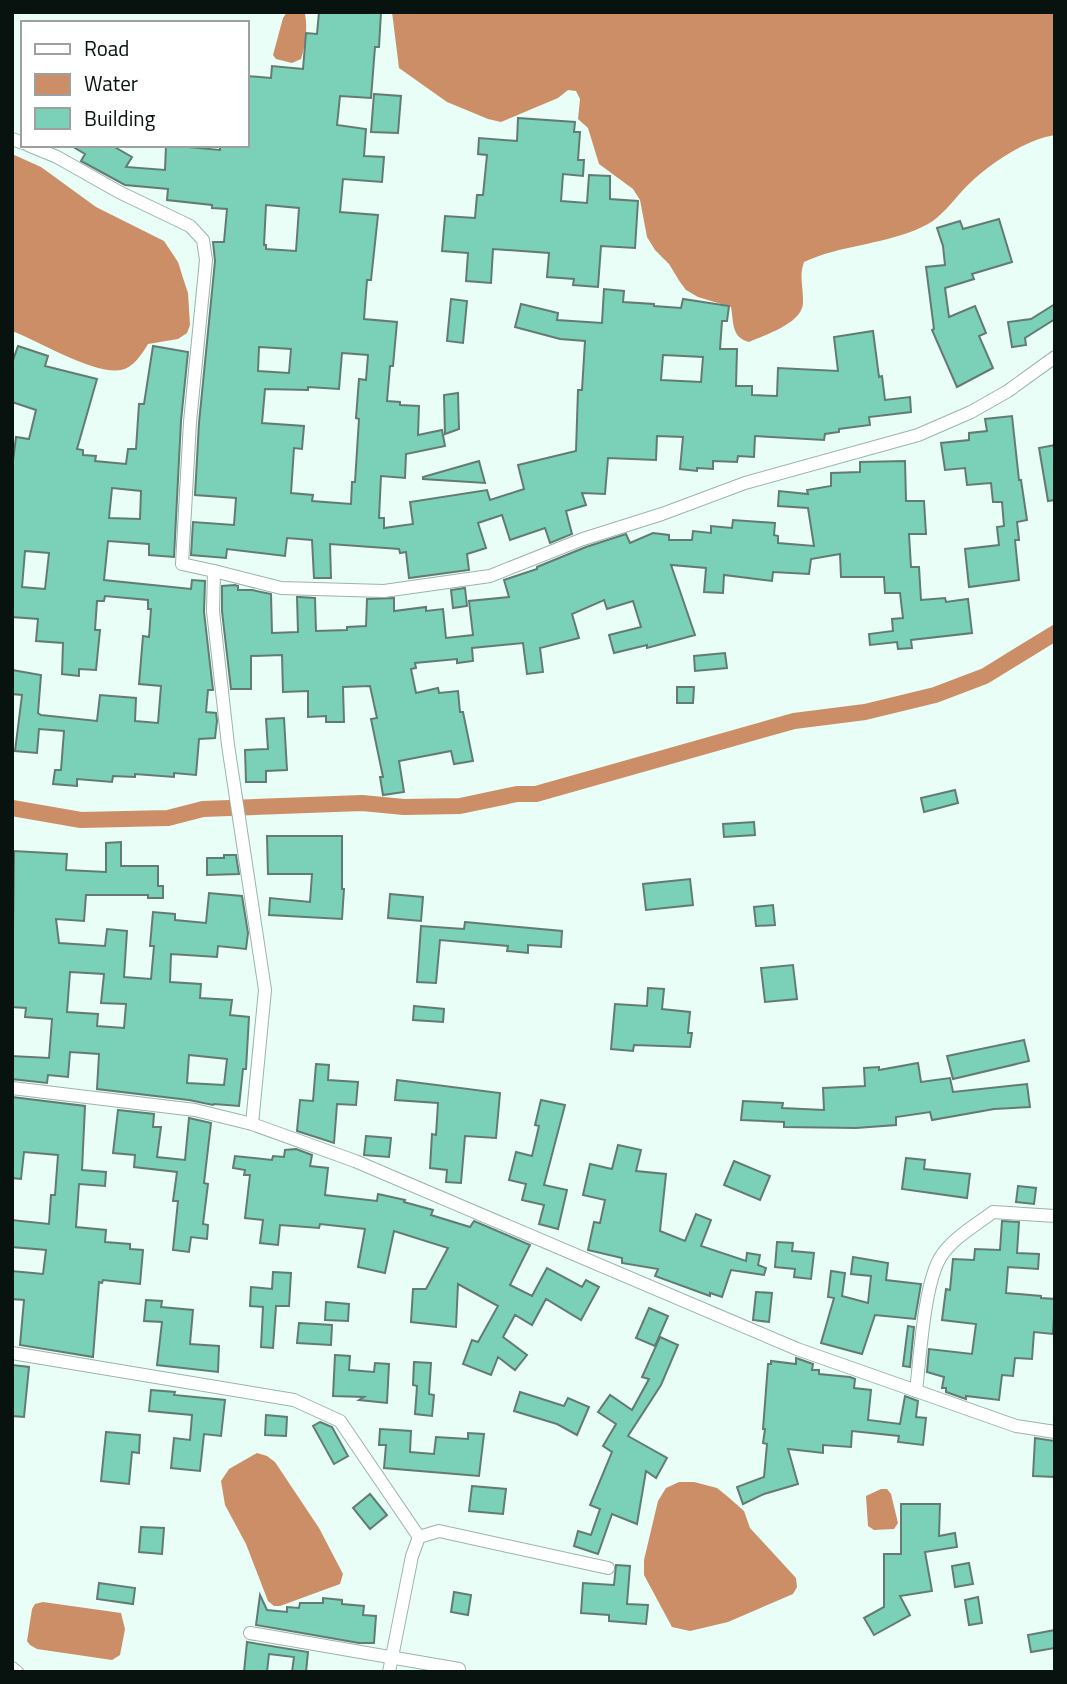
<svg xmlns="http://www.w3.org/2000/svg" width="1067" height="1684" font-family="'Titillium Web',sans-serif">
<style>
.water{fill:#cb8e67}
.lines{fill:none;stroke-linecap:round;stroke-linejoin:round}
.canal{stroke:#cb8e67;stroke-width:16}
.building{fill:#7ad1b8;stroke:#637b73;stroke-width:2;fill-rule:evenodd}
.minor-casing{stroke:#9ab4ab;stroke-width:14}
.minor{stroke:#fff;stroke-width:12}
</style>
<rect width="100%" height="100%" fill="#e8fef7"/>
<g class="water">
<path d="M287 12 305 14C308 28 305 46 301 59L292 63 276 59 273 55 283 18Z"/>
<path d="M392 12H1055V135C1023 140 985 167 963 190 953 201 941 217 928 224 889 245 842 244 804 262 799 276 803 285 803 300 805 323 766 334 749 342 731 337 734 323 731 307L698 297 686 290 680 282 669 264 655 250 647 237 640 200 633 189 599 164 588 128 578 119 580 99 576 91 568 90 558 98 501 122 488 119 447 102 399 68Z"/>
<path d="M12 154 41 167 96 207 164 241 178 262 183 278 188 293 190 325 187 333 178 339 148 344C142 354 133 368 121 370 95 375 38 341 12 331Z"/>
<path d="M257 1453 267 1456 275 1462 319 1528 343 1574 340 1584 280 1606H274L268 1601 246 1544 225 1505 221 1481 229 1469Z"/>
<path d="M679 1482H694L717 1488 727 1496 744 1511 750 1528 796 1578 797 1587 793 1594 728 1622 690 1631 672 1627 644 1575V1560L658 1501 666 1488Z"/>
<path d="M881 1489H887L891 1494 898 1523 894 1529 874 1530 868 1526 866 1496Z"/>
<path d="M43 1602 121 1613 125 1629 120 1655 112 1660 37 1649 30 1645 27 1641 32 1609 35 1604Z"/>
</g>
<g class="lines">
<path class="canal" d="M12 808 81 820 168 818 203 809 362 803 404 807 460 806 517 794H536L794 721 865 712 935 695 985 676 1055 633"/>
</g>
<g class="building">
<path d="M319 12H381L379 47H375L371 98 340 96 337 125 366 129 364 156 384 157 382 182 343 179 340 212 378 215 371 280H367L364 319 397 322 393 366H390L387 401 400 402V405L419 406 418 435 442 430 445 446 406 454 405 478 381 476 379 518H384V528L413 524 410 502 487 490 490 500 524 489 518 465 576 451 578 390H582L585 341 560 339 515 327 521 304 558 313 557 320 602 323 604 289 624 291 623 302 654 304V306L681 308 683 299 729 306 727 321H722L720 349H737L736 386H752V395L777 396 778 368 838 371 834 337 873 331 879 377 882 376 885 400 910 397 911 412 869 417 870 425 839 429V432L825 434 824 440 755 436 754 457 738 456 737 462 713 461V469L697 468V471L680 469 683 437 657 436 656 460 608 458 605 494 582 493 586 505 566 511 572 534 550 543 545 528 510 540 502 515 478 523 486 548 467 554 469 570 409 578 406 552 400 553 399 549 330 544 331 578H314L312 540 287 538 285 556 227 549 226 558 191 555 193 522 234 525 236 498 195 495 199 423 215 261 213 242H224L227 209 212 208V205L167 200 168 189 125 185 81 161 85 154 70 145H111L132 157 126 167 165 170 166 145 220 150V145H247V76L271 78 272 66 303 69 306 33 317 34ZM266 205 299 208 296 251 266 249V245H264ZM259 347 291 349 289 373 258 371ZM342 353 368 355 366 380 359 379 356 418 359 419 355 482H352L351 504 312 501 313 495 291 493 294 448 302 449 304 426 262 423 265 389 308 390V387L339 389ZM663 355 703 357 701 382 661 380Z"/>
<path d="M374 94 401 96 398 133 371 132Z"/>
<path d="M518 118 575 122 574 132H580L578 160H584L583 176 563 174 561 201 587 203 589 175 610 176V199L638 201 635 248 601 246 598 287 573 285 574 279 547 277 549 253 493 249 491 283 466 281 468 253 442 251 445 216 475 218 477 195H483L487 155 478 154 479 138 517 141Z"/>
<path d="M999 219 1012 262 972 274 974 279 945 288 949 317 975 306 986 333 979 336 993 368 957 387 932 330 934 329 926 267 945 265 943 246 937 228 960 221 963 229Z"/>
<path d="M451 299 467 301 463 343 447 341Z"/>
<path d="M1055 304V319L1025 338 1026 345 1012 347 1008 322 1031 319Z"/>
<path d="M18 346 48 356 45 366 97 379 77 449 83 450V455L96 456 95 461 126 464 128 449H136L139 404H144L153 346 188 352 181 421 174 557 149 555V544L108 541 104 580 191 589 192 580 205 581 204 612 213 690H208L206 712 216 713 217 721 215 738 199 739 196 775 174 773V777L135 774V777L113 776 112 782 77 779V786L53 784 55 770H61L64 731 39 729 37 753 15 751 22 695 12 694V670L41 675 38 713 41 715 97 721 100 695 136 698 135 721 158 723 161 686 139 684 143 636 149 637 151 609H148V600L105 596 104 601H97L95 630H100L96 670 79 669V676L62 674 63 643 36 641 38 619 12 617V469L16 437 29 439 36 410 12 402V363ZM112 488 141 491 140 519 109 518ZM25 551 49 553 45 589 22 587Z"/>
<path d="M458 393 459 429 445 434 444 395Z"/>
<path d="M1012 416 1019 480H1021L1027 520 1017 522 1019 540H1015L1019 580 969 587 965 549 999 545 997 527 1004 526 1002 502H993L991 483 967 485 965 468 945 470 941 443 969 440V433L987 431 985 419Z"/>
<path d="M1055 445V500L1048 501 1039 448Z"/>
<path d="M479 461 485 483 423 479V477Z"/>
<path d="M905 461 906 501H924L926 534H909L911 567H919L921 600 945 598 946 602 968 599 972 633 911 640 912 648 898 649 897 642 870 645 869 634 893 631 892 619 903 618 900 593H885L884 577H841L840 554 811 559 809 574 773 572 772 581 724 575 723 593 704 592 706 568 671 565 695 635 647 648V645L614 653 609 635 641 627 633 601 607 609 604 600 572 614 579 638 540 648 543 672 527 674 523 643 472 648 473 661 457 663V659L415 663 416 668 411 669 416 693 438 688 439 693 458 691 460 712H463L473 761 454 764 451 751 399 761 404 792 383 795 380 777H383L371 719 377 718 370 686 343 687 344 722H326V716L308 717V691L283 692 282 655 251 656V689H231L222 611V586L235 585 238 586V590H252L271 594 272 633 298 632 297 597H299L315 598 316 631 347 630V627L366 626 367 599 394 598V611L426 607V611L443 609 446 638 473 635 469 601 509 597 504 580 537 569V567L586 547 626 534 630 543 653 533 669 535V540H692L693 531 711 533V526L732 528 733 520 775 523 774 535 778 536V543L814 546 808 508 778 506 779 491 808 494 807 490 831 486V473L860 472V462Z"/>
<path d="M465 588 467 606 453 608 451 590Z"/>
<path d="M725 653 727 668 695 671 694 656Z"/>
<path d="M677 687H694L693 703H677Z"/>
<path d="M284 718 287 770 266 771V782H246L245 750 268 749 266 719Z"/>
<path d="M955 790 958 803 924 812 921 798Z"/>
<path d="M754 822 755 835 724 837 723 824Z"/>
<path d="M267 836H342V889H344L342 919 269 915 270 898 310 902 312 874H268Z"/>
<path d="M121 842V866H158V886H163V898H148V895H86L84 921 56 919 59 943 105 946 107 929 127 931 124 977 151 979 154 946H150L153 912 175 914V920L206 923 209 893 242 896 248 933 246 949 218 946 217 957 171 954 170 982 201 984 200 998 232 1000 230 1015 249 1017 246 1069H243L239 1106 214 1104 213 1105 189 1100 97 1089 99 1054 70 1052 68 1077 48 1075 47 1083 12 1079V1056L49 1058 52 1019 25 1017 26 1008 12 1007 14 851 67 854 66 870 106 872V843ZM70 972 104 974 101 1003 126 1004 124 1028 97 1026 98 1014 67 1012ZM189 1055 227 1059 224 1085 187 1083Z"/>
<path d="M224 855H236L239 874 207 875V858H224Z"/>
<path d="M690 879 693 905 646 910 643 884Z"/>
<path d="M390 894 423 897 421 921 388 918Z"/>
<path d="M773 905 775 925 756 926 754 907Z"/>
<path d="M465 922 562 931 561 947 528 945V953L507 951 508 946 440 940 436 983 417 982 421 926 464 929Z"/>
<path d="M793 965 797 999 765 1002 761 968Z"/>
<path d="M648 988 664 989 662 1009 690 1012 688 1033H692L690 1047 634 1045 633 1051 611 1049 615 1004 647 1006Z"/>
<path d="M414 1006 444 1009 443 1022 413 1020Z"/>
<path d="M1024 1040 1029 1061 953 1079 947 1056Z"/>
<path d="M918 1063 921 1082 950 1078 953 1092 1027 1084 1030 1107 994 1109 932 1120 930 1112 896 1117V1125L856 1128 784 1127V1122L741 1120 743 1101 783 1103 782 1108 824 1110 823 1088 865 1086 864 1068 879 1067V1070Z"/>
<path d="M316 1064 329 1065 328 1080 358 1082 356 1105 337 1104 334 1143 297 1131 300 1100 313 1101Z"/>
<path d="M397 1080 500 1093 496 1138 465 1136 461 1183 446 1182 447 1170 430 1168 432 1134 436 1135 438 1103 395 1100Z"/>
<path d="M12 1097 85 1106 82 1170 106 1172 105 1186 79 1184 76 1227 106 1230 105 1242 130 1244V1249L143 1250 140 1284 103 1280 102 1283 99 1282 93 1357 20 1345 24 1300 12 1299V1271L43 1274 46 1250 12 1247V1220L49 1224 51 1195H55L58 1155 24 1152 21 1179 12 1178Z"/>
<path d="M541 1100 565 1105 544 1185 567 1190 558 1229 539 1224 544 1205 522 1200 526 1184 509 1180 516 1152 532 1156 539 1126 535 1125Z"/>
<path d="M118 1110 154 1114 153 1127H161L157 1157 185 1160 189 1118 211 1123 204 1183 208 1184 203 1224 208 1225 207 1239 191 1237 189 1252 173 1250 178 1201H173L177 1172 134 1167 135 1155 113 1153Z"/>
<path d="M366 1136 391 1138 389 1157 364 1155Z"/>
<path d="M618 1145 641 1150 636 1171 666 1174 660 1231 685 1241 696 1214 711 1220 701 1246 746 1261 747 1253 760 1255 758 1265 766 1268 764 1275 731 1270 722 1297 710 1293V1296L655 1276 658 1269 622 1263V1258L588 1250 594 1222 600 1223 605 1200 583 1195 590 1164 612 1169Z"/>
<path d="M296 1149 312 1155 310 1166 328 1168 325 1195 377 1201 378 1194 405 1200 404 1202 433 1210 431 1215 470 1227 474 1221 530 1245 510 1285 532 1296 547 1268 582 1287 586 1280 599 1287 581 1320 546 1299 532 1325 515 1315 503 1337 527 1355 515 1370 498 1357 491 1375 463 1364 472 1340 478 1342 498 1306 458 1284 456 1327 411 1322 413 1289H426L448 1248 394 1231 385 1273 358 1267 365 1229 320 1224 319 1228 280 1225 278 1245 260 1243 263 1220 245 1218 250 1175H244L245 1170 233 1168 235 1156 272 1160 273 1156 284 1157 285 1150Z"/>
<path d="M906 1158 925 1160 924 1169 970 1174 967 1198 902 1189Z"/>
<path d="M734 1161 770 1176 760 1200 724 1185Z"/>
<path d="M1018 1186 1036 1188 1034 1204 1016 1202Z"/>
<path d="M1002 1221 1019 1222 1017 1253 1039 1254 1038 1269 1008 1267 1006 1293 1041 1296V1298L1055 1299 1053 1334 1034 1332 1032 1359 1015 1358 1013 1376 1002 1375 999 1400 966 1396V1399L946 1392V1388H942L944 1377 927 1372 929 1349 972 1354 976 1324 942 1320 946 1289 950 1290 953 1259 974 1260 975 1249 1000 1250Z"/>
<path d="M777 1242 793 1243 792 1251 814 1253 811 1279 794 1277 795 1269 775 1267Z"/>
<path d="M853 1257 888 1263 886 1280 921 1284 915 1319 875 1315 862 1354 821 1343 834 1298 828 1297 831 1271 845 1273 842 1296 868 1303 871 1276 851 1274Z"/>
<path d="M273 1272 291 1273 289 1306H276L273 1348 261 1347 263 1307 250 1306 251 1287 272 1289Z"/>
<path d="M756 1292 772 1293 769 1322 753 1320Z"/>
<path d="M146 1300 162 1301 161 1307 193 1310 190 1344 219 1346 218 1372 157 1365 162 1322 144 1321Z"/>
<path d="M326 1302 349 1304 348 1321 325 1320Z"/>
<path d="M649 1308 668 1316 655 1346 636 1338Z"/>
<path d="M299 1323 332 1325 331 1345 297 1343Z"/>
<path d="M908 1326 914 1327 910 1367 903 1366Z"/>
<path d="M660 1337 678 1345 661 1385 628 1436 667 1458 656 1478 646 1471 637 1524 612 1514 598 1554 574 1546 578 1531 591 1535 600 1509 590 1505 612 1452 603 1446 616 1424 598 1412 610 1395 632 1410 649 1379 642 1377Z"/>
<path d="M335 1355 350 1356 349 1370 374 1372 375 1363 389 1364 387 1403 359 1400 364 1397 333 1396Z"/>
<path d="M796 1358 813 1364 812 1370H819V1374L850 1377 855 1379 854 1388 871 1390 868 1420 900 1424 905 1396 918 1401 916 1417 926 1418 923 1445 898 1442 899 1436 852 1431 851 1447 823 1445V1453L788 1449 798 1484 764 1494 743 1504 737 1487 764 1477 767 1444 763 1443 765 1429H763L768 1364H771V1361L796 1364Z"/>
<path d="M414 1362 431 1363 429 1394 434 1395 432 1416 415 1414 417 1386 413 1385Z"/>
<path d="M12 1365 29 1367 24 1417 12 1416Z"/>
<path d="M151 1390 175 1392 174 1395 225 1400 221 1436 204 1434 200 1471 171 1468 174 1438 190 1440 192 1415 149 1411Z"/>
<path d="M520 1392 564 1406 568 1398 589 1407 577 1435 557 1424 514 1411Z"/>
<path d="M266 1415 287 1417 286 1436 265 1435Z"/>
<path d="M320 1422 332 1427 348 1456 334 1464 313 1426Z"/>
<path d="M380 1429 411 1431 410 1452 434 1454 436 1437 468 1439V1433L484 1434 479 1476 384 1468 386 1445H379Z"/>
<path d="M106 1432 140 1435 139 1453 132 1452 129 1484 101 1481Z"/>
<path d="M1035 1438 1055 1441V1477L1033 1476Z"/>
<path d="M472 1486 506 1489 503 1514 469 1511Z"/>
<path d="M370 1494 387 1515 370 1529 353 1508Z"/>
<path d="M901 1504H940L939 1536 955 1533 957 1547 925 1552 932 1591 900 1596 910 1615 874 1635 864 1618 884 1607V1554H901Z"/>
<path d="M141 1527 164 1528 162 1554 139 1552Z"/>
<path d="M969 1563 973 1584 955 1587 952 1566Z"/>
<path d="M616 1565 630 1566 627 1604 648 1605 646 1624 609 1621V1615L581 1613 583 1583 614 1585Z"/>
<path d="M99 1583 135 1588 133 1604 97 1599Z"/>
<path d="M454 1592 471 1595 468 1615 451 1612Z"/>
<path d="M260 1595 267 1610 287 1612V1607L299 1608 300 1603H323V1598L342 1600V1604L364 1606 363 1615 376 1616 374 1643H359L256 1625Z"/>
<path d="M978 1597 982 1623 969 1625 965 1600Z"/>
<path d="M1055 1630V1648L1031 1652 1028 1635Z"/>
<path d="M247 1642 308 1652 306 1672H292L294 1657 269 1654 267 1672H244Z"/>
</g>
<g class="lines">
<defs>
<g id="minor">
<path d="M12 139 23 143"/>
<path d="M28 145 57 157 119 192 190 226 203 240 206 260 190 422 182 564 214 571 213 611 228 745 265 990 252 1124"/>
<path d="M214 571 281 588 384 591 490 576 583 539 662 514 745 483 918 435 971 412 1008 391 1055 357"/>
<path d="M12 1088 195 1110 252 1124 355 1161 797 1349 1016 1426 1055 1432"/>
<path d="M12 1353 294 1400 340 1421 419 1537"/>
<path d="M916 1391C920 1358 924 1285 940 1258 951 1239 976 1225 993 1212L1055 1216"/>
<path d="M250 1633 459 1669"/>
<path d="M12 1668 17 1672"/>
<path d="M389 1672 412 1556 419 1537 439 1531 608 1568"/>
</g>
</defs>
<use href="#minor" class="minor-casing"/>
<use href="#minor" class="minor"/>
</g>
<rect width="1067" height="1684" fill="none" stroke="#08120f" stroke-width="28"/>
<rect x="21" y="21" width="228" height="126" fill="#ffffff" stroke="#9ca09f" stroke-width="2"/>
<rect x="35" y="44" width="35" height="10" fill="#ffffff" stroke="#9ca09f" stroke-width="2"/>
<text x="84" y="56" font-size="21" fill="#08120f">Road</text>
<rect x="35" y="74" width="35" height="21" fill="#cb8e67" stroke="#9ca09f" stroke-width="2"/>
<text x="84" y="91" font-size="21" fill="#08120f">Water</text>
<rect x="35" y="108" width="35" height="21" fill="#7ad1b8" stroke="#9ca09f" stroke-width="2"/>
<text x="84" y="126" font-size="21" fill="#08120f">Building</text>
</svg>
